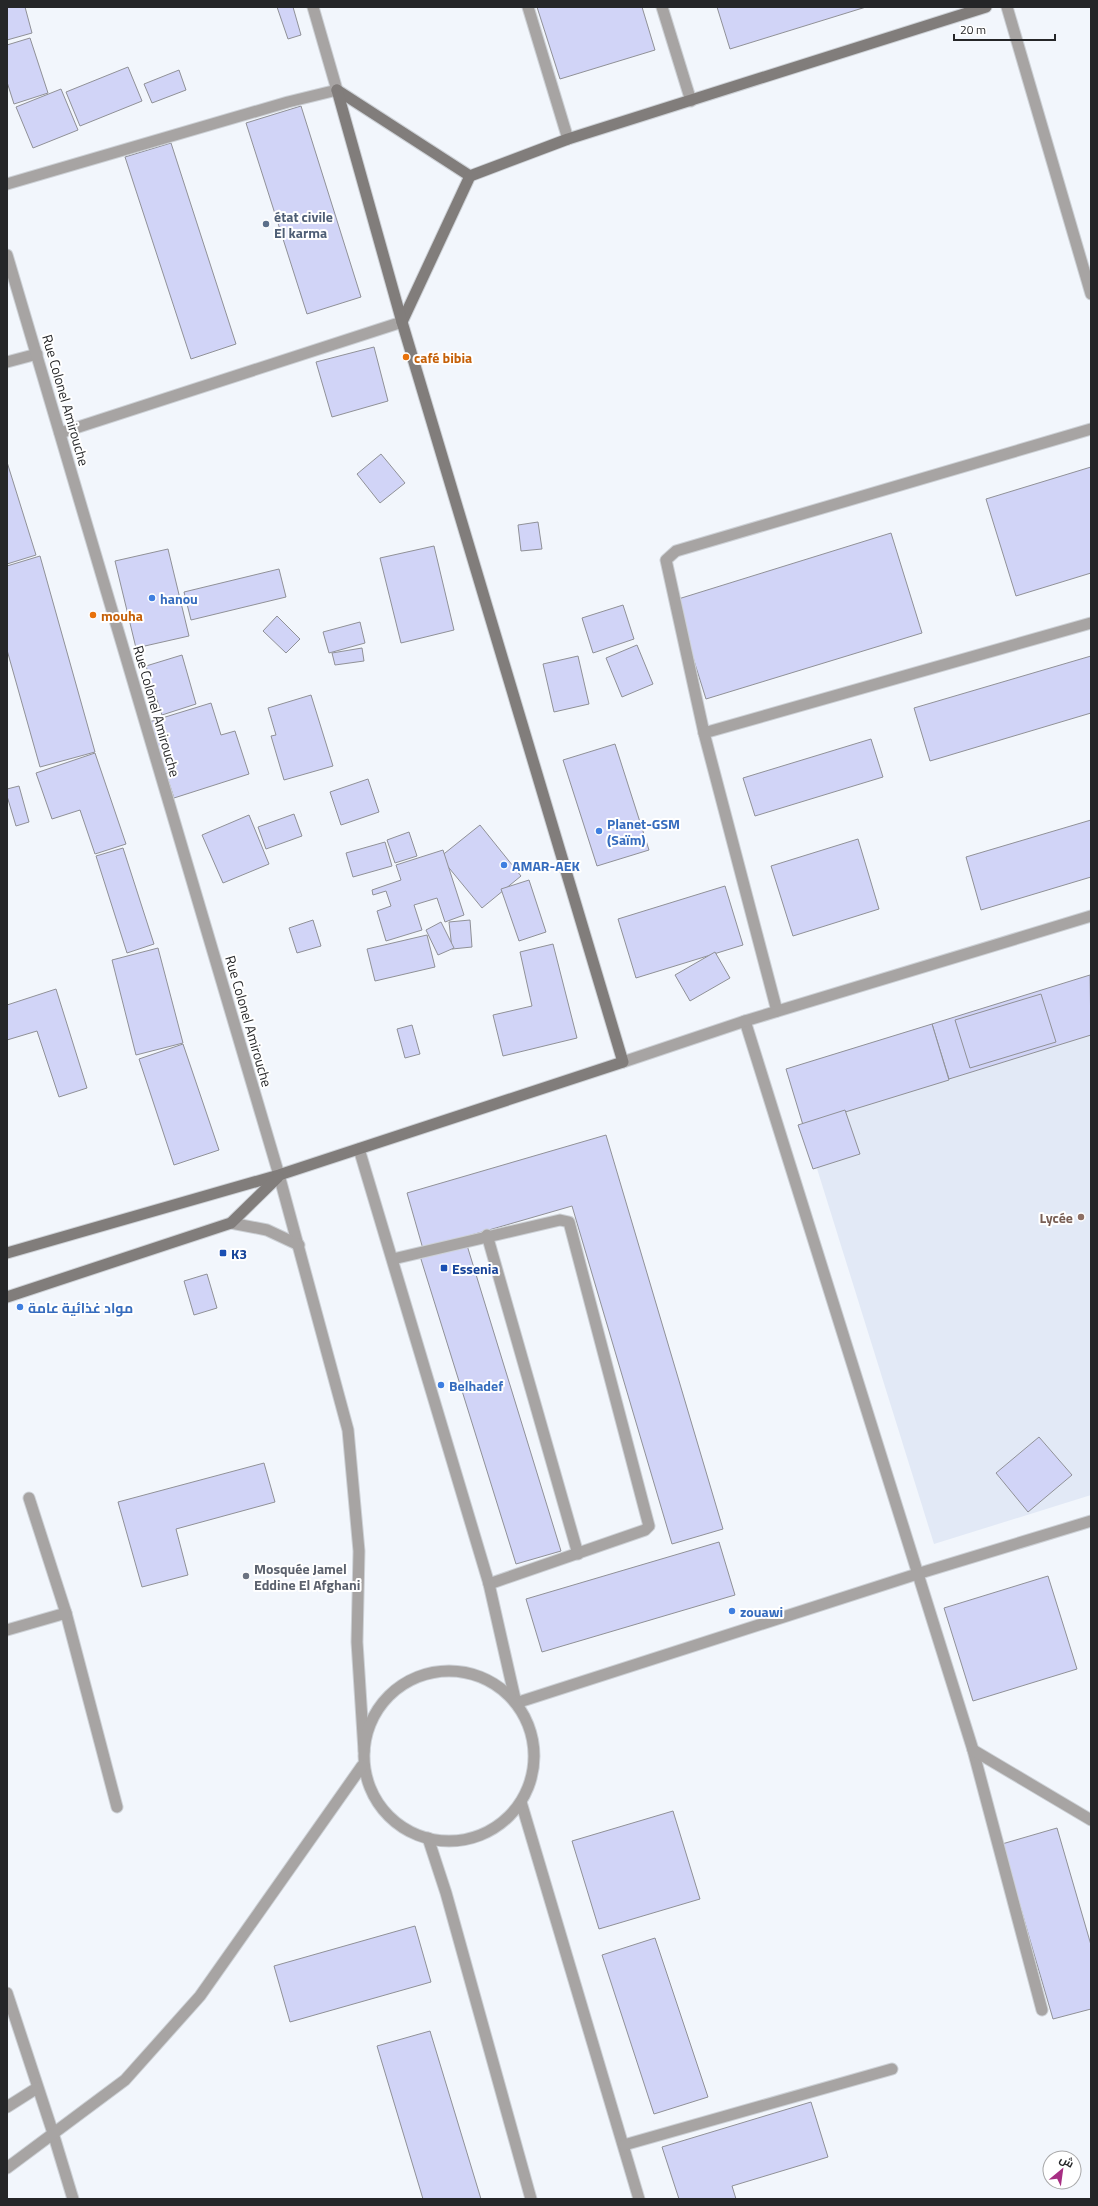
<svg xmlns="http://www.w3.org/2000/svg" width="1098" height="2206" font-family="'Titillium Web',Cairo,sans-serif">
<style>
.built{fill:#e2e9f6}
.building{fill:#d1d4f7;stroke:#909197}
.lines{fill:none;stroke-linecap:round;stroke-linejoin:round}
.service-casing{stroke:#cdd1d6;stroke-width:13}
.minor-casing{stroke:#cdd1d6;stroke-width:13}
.tertiary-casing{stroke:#cdd1d6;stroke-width:13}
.secondary-casing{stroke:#cdd1d6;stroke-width:13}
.service{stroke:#a7a4a3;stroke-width:11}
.minor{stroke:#a7a4a3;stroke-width:11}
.tertiary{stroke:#a7a4a3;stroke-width:11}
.secondary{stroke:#817d7b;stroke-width:11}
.service-dot{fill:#5c6f8a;stroke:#fff;stroke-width:1.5}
.food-dot{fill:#e8710a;stroke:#fff;stroke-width:1.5}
.shop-dot{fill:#3f7fe0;stroke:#fff;stroke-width:1.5}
.education-dot{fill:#8d6e63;stroke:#fff;stroke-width:1.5}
.transit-dot{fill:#1a4fb4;stroke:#fff;stroke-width:1.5}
.worship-dot{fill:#6b7280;stroke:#fff;stroke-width:1.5}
.labels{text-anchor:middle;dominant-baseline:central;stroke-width:4;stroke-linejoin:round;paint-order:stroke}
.service-label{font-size:14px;font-weight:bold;fill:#4e5e75;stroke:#fff;text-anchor:start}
.food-label{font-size:14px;font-weight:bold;fill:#c56008;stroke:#fff;text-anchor:start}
.street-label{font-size:14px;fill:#252628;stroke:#fff}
.shop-label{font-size:14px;font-weight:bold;fill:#366cbe;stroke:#fff;text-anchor:start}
.education-label{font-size:14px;font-weight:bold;fill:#785e54;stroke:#fff;text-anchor:end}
.transit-label{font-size:14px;font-weight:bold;fill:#164399;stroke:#fff;text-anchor:start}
.worship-label{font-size:14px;font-weight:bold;fill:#5b616d;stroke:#fff;text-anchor:start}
</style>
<rect width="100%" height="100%" fill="#f2f6fc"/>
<path class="built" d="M1091 975V1495L934 1544 786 1069Z"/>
<g class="building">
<path d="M7 7H25L32 33 7 40Z"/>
<path d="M277 7H293L301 35 288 39Z"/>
<path d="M537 7H642L655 50 560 79Z"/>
<path d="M717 7H866L730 49Z"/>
<path d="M30 38 48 93 14 104 7 82V45Z"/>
<path d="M128 67 142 101 80 126 66 92Z"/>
<path d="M179 70 186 90 152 103 144 84Z"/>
<path d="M61 89 78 130 33 148 16 107Z"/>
<path d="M301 106 361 297 307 314 246 123Z"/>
<path d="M171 143 236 344 191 359 125 157Z"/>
<path d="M374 347 388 401 332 417 316 362Z"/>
<path d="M381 454 405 483 380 503 357 474Z"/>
<path d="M7 462 36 555 7 564Z"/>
<path d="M1091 467V573L1016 596 986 499Z"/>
<path d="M538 522 542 549 521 551 518 525Z"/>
<path d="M891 533 922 633 706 699 675 600Z"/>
<path d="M434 546 454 630 401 643 380 558Z"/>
<path d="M168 549 189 636 136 648 115 561Z"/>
<path d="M40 556 95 752 40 767 7 650V566Z"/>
<path d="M279 569 286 597 191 620 184 592Z"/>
<path d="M623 605 634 639 593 653 582 618Z"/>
<path d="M277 616 300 639 286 653 263 631Z"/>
<path d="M360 622 365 643 329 653 323 632Z"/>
<path d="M637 645 653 684 622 697 606 658Z"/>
<path d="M362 648 364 661 335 665 332 653Z"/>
<path d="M182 655 196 704 162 715 146 666Z"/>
<path d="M578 656 589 704 554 712 543 664Z"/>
<path d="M1091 656V713L930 761 914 708Z"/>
<path d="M311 695 333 766 284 780 271 736 276 735 268 708Z"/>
<path d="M211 703 221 735 235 731 249 774 174 798 149 722Z"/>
<path d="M871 739 883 777 755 816 743 778Z"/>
<path d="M615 744 649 850 597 866 563 760Z"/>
<path d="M95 753 126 844 95 854 80 810 52 819 36 773Z"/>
<path d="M368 779 379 812 341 825 330 792Z"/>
<path d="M19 786 29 822 16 826 7 796V789Z"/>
<path d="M294 814 302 836 266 849 258 827Z"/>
<path d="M249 815 269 864 223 883 202 835Z"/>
<path d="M1091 820V877L981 910 966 857Z"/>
<path d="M480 825 521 876 482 908 440 857Z"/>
<path d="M409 832 417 856 395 863 387 840Z"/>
<path d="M858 839 879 909 793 936 771 866Z"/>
<path d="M385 842 392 866 353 877 346 853Z"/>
<path d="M123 848 154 944 127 953 96 856Z"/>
<path d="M443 850 464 915 445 922 437 898 414 905 422 930 386 941 377 911 391 906 386 891 373 895 372 890 401 880 396 865Z"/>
<path d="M529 880 546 932 519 941 501 889Z"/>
<path d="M725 886 743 945 636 978 618 919Z"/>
<path d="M313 920 321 946 297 953 289 928Z"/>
<path d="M470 920 472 947 452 949 449 922Z"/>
<path d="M441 922 454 948 438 955 426 930Z"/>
<path d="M427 935 435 967 375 981 367 949Z"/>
<path d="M553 944 577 1038 503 1056 493 1015 532 1006 520 952Z"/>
<path d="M158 948 183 1043 136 1055 112 960Z"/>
<path d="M715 952 730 978 690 1001 675 975Z"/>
<path d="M1090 975 1091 1035 949 1079 932 1024Z"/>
<path d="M56 989 87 1088 59 1097 37 1031 7 1040V1005Z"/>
<path d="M1041 994 1056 1042 970 1068 955 1020Z"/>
<path d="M932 1024 949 1080 803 1125 786 1069Z"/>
<path d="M412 1025 420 1054 405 1058 397 1029Z"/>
<path d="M183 1044 219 1150 174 1165 139 1059Z"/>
<path d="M845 1110 860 1154 813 1169 798 1125Z"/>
<path d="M606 1135 723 1529 672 1544 572 1206 423 1249 407 1193Z"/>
<path d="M466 1242 561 1551 516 1564 420 1256Z"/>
<path d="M207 1274 217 1308 194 1315 184 1281Z"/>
<path d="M1039 1437 1072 1475 1028 1512 996 1473Z"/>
<path d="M264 1463 275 1502 176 1529 188 1575 142 1587 118 1502Z"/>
<path d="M719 1542 735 1595 542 1652 526 1599Z"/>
<path d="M1048 1576 1077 1669 973 1701 944 1608Z"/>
<path d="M673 1811 700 1899 599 1929 572 1841Z"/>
<path d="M1057 1828 1091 1945V2009L1053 2019 1002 1844Z"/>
<path d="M415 1926 431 1982 290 2022 274 1966Z"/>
<path d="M655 1938 708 2097 654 2114 602 1955Z"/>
<path d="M430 2031 481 2199H423L377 2046Z"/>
<path d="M811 2102 828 2157 732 2186 736 2199H679L662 2147Z"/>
</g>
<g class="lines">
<defs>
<g id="service">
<path d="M528 7 568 139"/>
<path d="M487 1235 578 1554"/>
<path d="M393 1259 560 1220 569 1222 649 1526 645 1530 489 1584"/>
<path d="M521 1802 639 2199"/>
<path d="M624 2145 892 2069"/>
</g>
<g id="minor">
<path d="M662 7 691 101"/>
<path d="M7 184 288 102 337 90 313 7"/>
<path d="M7 362 37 354"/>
<path d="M60 433 402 322"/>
<path d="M704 733 666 560 676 551 1091 429"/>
<path d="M777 1011 704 733 1091 623"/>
<path d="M745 1021 973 1750 1042 2010"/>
<path d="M29 1498 66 1613 117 1807"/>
<path d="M7 1630 66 1613"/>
<path d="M973 1750 1091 1820"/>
<path d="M428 1838 446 1893 531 2199"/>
<path d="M7 1993 53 2133 73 2199"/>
<path d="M7 2107 37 2088"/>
</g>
<g id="tertiary">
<path d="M1007 7 1091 294"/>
<path d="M7 255 279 1175 348 1430 359 1551 357 1642 364 1751"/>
<path d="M623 1062 745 1021 1091 916"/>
<path d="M359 1149 489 1584 516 1703 917 1574 1091 1521"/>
<path d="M231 1223 267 1230 299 1245"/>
<circle cx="449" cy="1756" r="85"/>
<path d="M7 2168 125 2080 200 1996 362 1766"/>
</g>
<g id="secondary">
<path d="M337 90 470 176"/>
<path d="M402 322 470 176 568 139 986 7"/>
<path d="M7 1253 279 1175 623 1062 402 322 337 90"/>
<path d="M7 1297 231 1223 278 1177"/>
</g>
</defs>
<use href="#service" class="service-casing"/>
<use href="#minor" class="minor-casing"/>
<use href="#tertiary" class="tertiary-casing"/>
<use href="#secondary" class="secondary-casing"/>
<use href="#service" class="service"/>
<use href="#minor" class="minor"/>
<use href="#tertiary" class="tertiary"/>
<use href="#secondary" class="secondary"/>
</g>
<circle class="service-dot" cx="266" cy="224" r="4"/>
<g class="food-dot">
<circle cx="406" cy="357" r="4"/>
<circle cx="93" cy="615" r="4"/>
</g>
<g class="shop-dot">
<circle cx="152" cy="598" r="4"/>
<circle cx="599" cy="831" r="4"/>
<circle cx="504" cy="865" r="4"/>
<circle cx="20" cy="1307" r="4"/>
<circle cx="441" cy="1385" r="4"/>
<circle cx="732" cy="1611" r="4"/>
</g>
<circle class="education-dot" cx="1081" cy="1217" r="4"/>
<g class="transit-dot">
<rect x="219" y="1249" width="8" height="8" rx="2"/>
<rect x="440" y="1264" width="8" height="8" rx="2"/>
</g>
<circle class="worship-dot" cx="246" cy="1576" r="4"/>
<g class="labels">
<g class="service-label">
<text x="274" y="216">état civile<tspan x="274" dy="16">El karma</tspan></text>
</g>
<g class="food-label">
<text x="414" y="357">café bibia</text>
<text x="101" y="615">mouha</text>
</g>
<g class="street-label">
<text transform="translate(66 400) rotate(74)">Rue Colonel Amirouche</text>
<text transform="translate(157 711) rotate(74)">Rue Colonel Amirouche</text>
<text transform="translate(249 1021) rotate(74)">Rue Colonel Amirouche</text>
</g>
<g class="shop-label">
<text x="160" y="598">hanou</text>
<text x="607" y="823">Planet-GSM<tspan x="607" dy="16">(Saïm)</tspan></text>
<text x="512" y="865">AMAR-AEK</text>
<text x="28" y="1307">مواد غذائية عامة</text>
<text x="449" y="1385">Belhadef</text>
<text x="740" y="1611">zouawi</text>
</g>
<g class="education-label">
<text x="1073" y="1217">Lycée</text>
</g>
<g class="transit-label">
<text x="231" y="1253">K3</text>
<text x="452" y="1268">Essenia</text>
</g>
<g class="worship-label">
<text x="254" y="1568">Mosquée Jamel<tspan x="254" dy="16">Eddine El Afghani</tspan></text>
</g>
</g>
<rect width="1098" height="2206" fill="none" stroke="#252628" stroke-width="16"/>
<g transform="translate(1062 2170) rotate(29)"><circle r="19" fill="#ffffff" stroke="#a8a8a9"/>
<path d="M0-3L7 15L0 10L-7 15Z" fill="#a72e83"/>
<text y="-6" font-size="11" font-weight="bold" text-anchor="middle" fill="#252628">ش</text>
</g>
<path d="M954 34v6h101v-6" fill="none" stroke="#252628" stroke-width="2"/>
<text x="960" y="34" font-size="12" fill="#252628" stroke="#ffffff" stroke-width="3" paint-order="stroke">20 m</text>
</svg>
